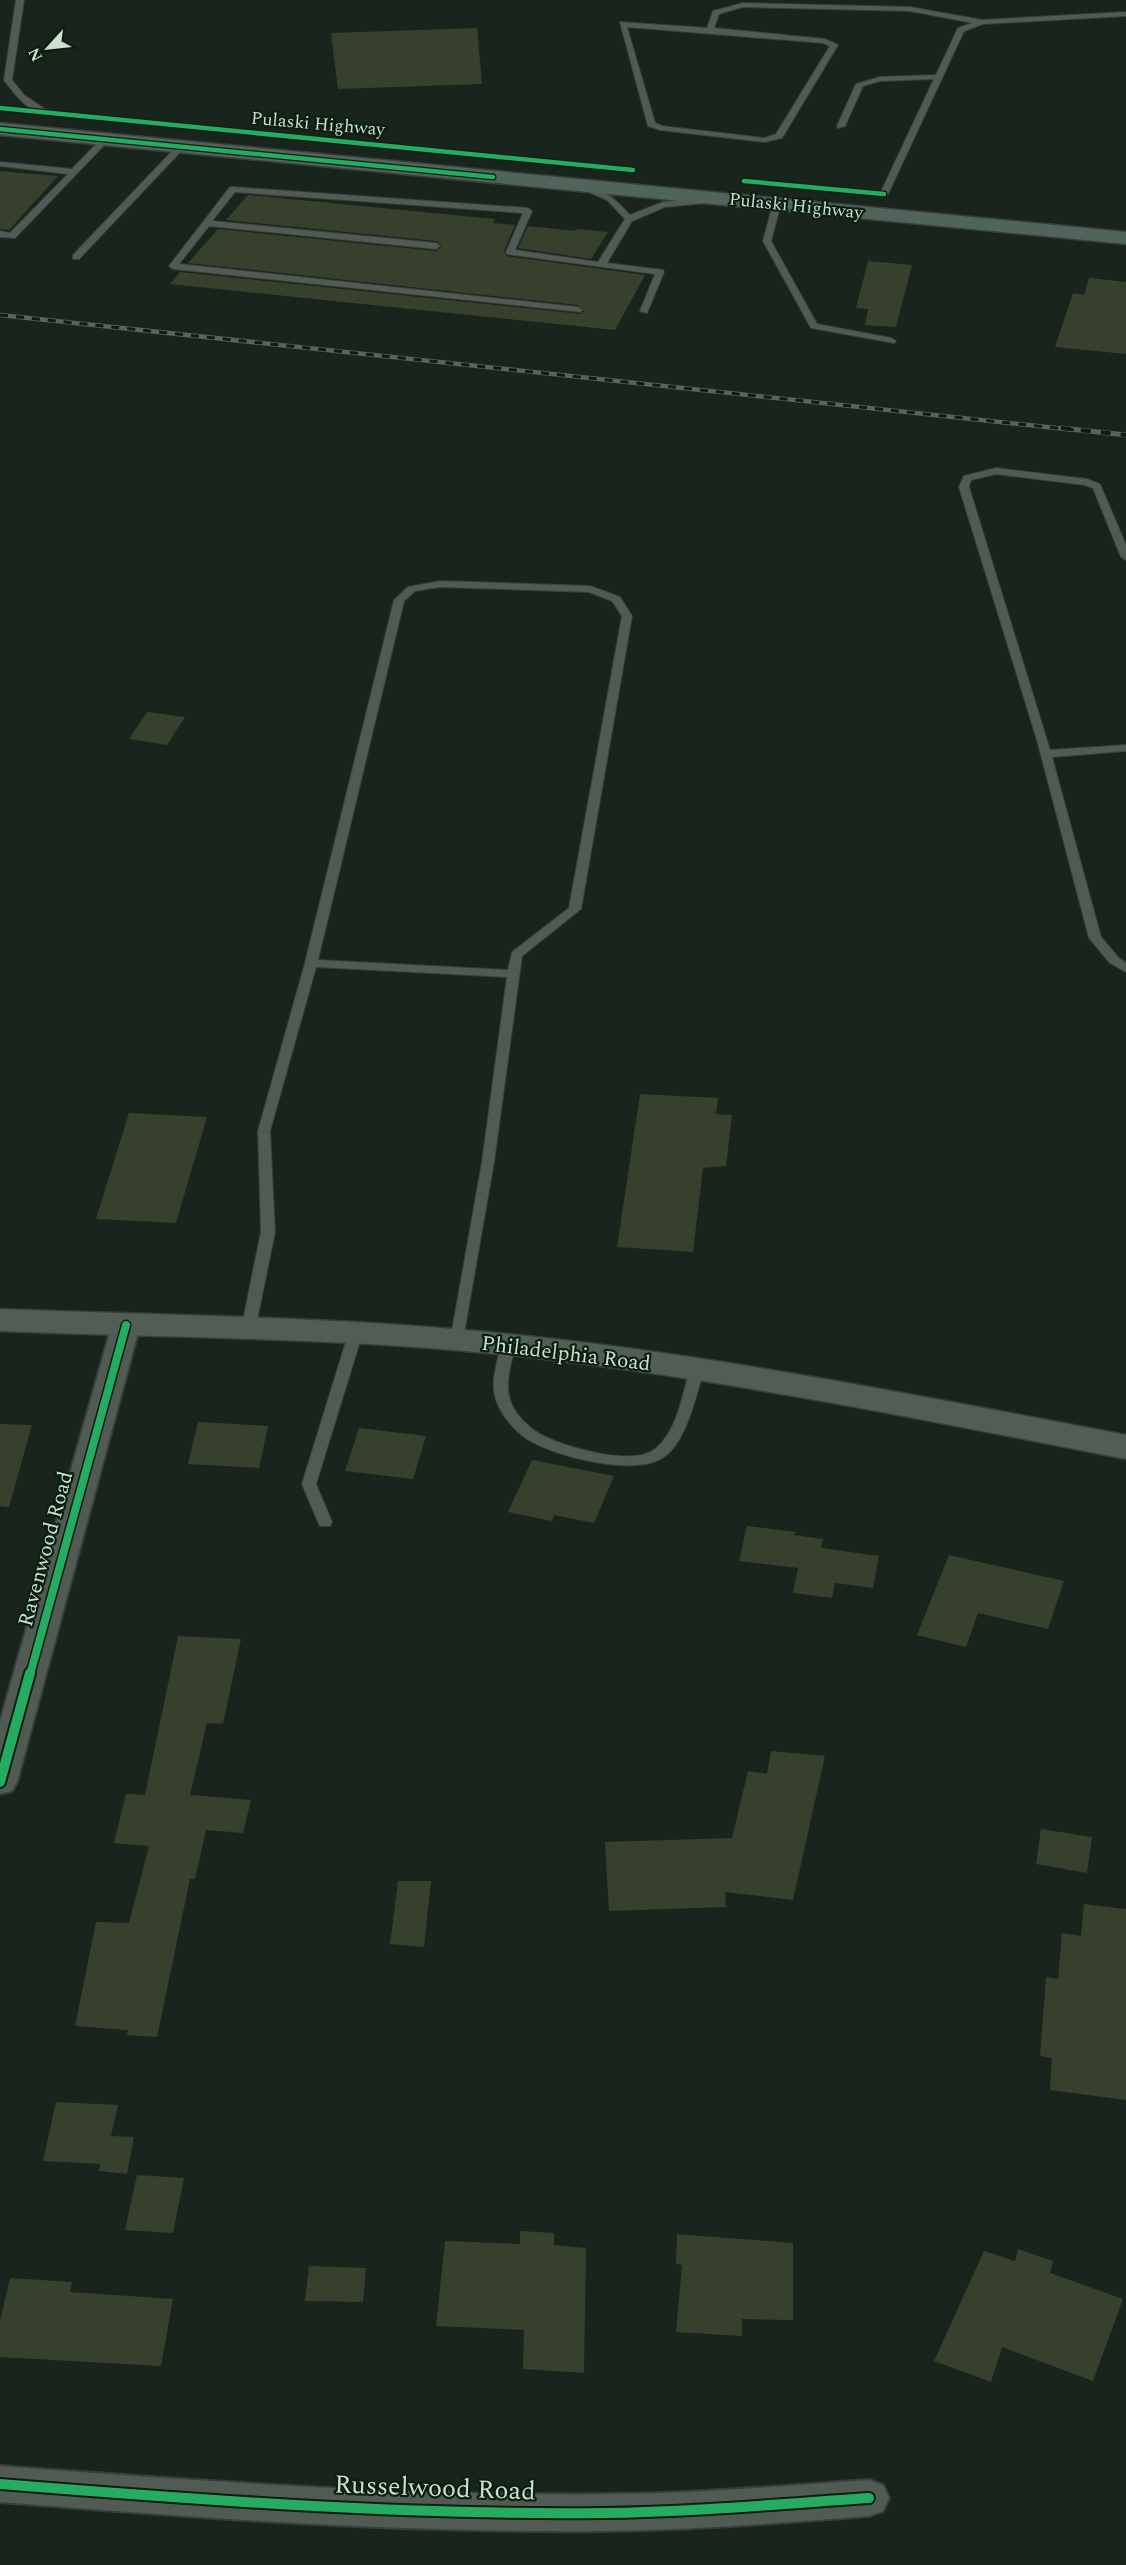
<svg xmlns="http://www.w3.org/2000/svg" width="1126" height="2565" font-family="Spectral,serif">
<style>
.building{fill:#36402d}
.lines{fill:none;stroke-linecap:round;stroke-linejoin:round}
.lane-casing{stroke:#363f38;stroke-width:2}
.street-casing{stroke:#363f38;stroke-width:4}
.secondary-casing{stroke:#363f38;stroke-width:3}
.highway-casing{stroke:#363f38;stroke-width:3}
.lane{fill:#525b53;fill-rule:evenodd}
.street{fill:#525b53;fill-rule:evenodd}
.secondary{fill:#515e56;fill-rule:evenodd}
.highway{fill:#4f655c;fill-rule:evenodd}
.rail-far1-casing{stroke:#5a635c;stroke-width:4.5}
.rail-casing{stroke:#5a635c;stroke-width:5}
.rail-far1{stroke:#0a200f;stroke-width:3;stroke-dasharray:8;stroke-linecap:butt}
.rail{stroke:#0a200f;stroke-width:4;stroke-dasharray:10;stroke-linecap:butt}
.cycleway-far2-casing{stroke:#0a200f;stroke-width:7}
.cycleway-far1-casing{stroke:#0a200f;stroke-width:11}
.cycleway-casing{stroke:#0a200f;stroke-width:14}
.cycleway-far2{stroke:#26ab63;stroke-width:4.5}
.cycleway-far1{stroke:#26ab63;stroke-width:8}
.cycleway{stroke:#26ab63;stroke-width:10}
.labels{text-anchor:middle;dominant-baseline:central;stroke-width:4.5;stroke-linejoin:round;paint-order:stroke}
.far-street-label{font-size:18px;fill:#d0ded2;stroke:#0a200f}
.street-label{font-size:21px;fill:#d0ded2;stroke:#0a200f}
.near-street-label{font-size:26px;fill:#d0ded2;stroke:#0a200f}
</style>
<rect width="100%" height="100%" fill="#19251c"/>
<g class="building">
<path d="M477 28 482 84 338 89 331 33Z"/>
<path d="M0 171 58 176 9 230 0 229Z"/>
<path d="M248 195 495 219 493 223 515 225 504 251 507 256 645 275 615 330 170 284 180 272 581 314 584 311 578 305 188 263 218 229 436 251 442 246 436 241 226 220Z"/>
<path d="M528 226 575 231 576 229 608 232 591 259 518 248Z"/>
<path d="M868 261 912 265 896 327 865 325 868 309 856 308Z"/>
<path d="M1089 278 1126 282V354L1055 347 1073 293 1084 295Z"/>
<path d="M147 712 185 717 167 745 129 739Z"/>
<path d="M640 1094 718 1098 716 1114 732 1115 726 1166 703 1168 693 1252 617 1247Z"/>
<path d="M129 1113 207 1117 176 1223 96 1219Z"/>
<path d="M198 1422 268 1426 259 1468 188 1464Z"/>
<path d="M0 1424 32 1425 9 1507 0 1506Z"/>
<path d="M359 1428 426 1436 413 1479 345 1471Z"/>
<path d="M532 1460 614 1476 594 1523 554 1515 552 1521 508 1512Z"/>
<path d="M747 1526 796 1532 794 1535 823 1539 821 1548 879 1556 873 1588 835 1583 832 1598 793 1593 798 1568 739 1561Z"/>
<path d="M949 1555 1064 1581 1048 1629 978 1613 966 1647 917 1635Z"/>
<path d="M178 1636 241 1639 223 1724 207 1723 190 1795 251 1800 243 1833 206 1830 195 1879H190L157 2037 127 2035 128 2030 75 2026 96 1922 129 1923 149 1846 114 1843 126 1794 145 1795Z"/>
<path d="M771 1751 825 1756 793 1900 725 1892 726 1907 609 1911 605 1842 732 1838 748 1771 767 1774Z"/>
<path d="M1041 1829 1092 1837 1087 1873 1036 1864Z"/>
<path d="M398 1881H431L424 1947 390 1944Z"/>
<path d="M1084 1904 1126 1909V2100L1050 2090 1052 2058 1040 2056 1046 1977 1058 1979 1062 1933 1081 1936Z"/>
<path d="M56 2102 118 2105 111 2136 134 2137 127 2174 99 2171 100 2164 43 2161Z"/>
<path d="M137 2175 184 2178 173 2233 125 2230Z"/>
<path d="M520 2231 554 2233V2245L586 2248 584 2373 523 2369 524 2330 436 2326 445 2241 520 2244Z"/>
<path d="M677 2234 793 2243V2320L742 2319V2336L676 2332 682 2265 676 2264Z"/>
<path d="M1018 2249 1053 2261 1050 2273 1123 2299 1093 2381 1002 2347 991 2382 934 2361 984 2251 1015 2261Z"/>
<path d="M309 2266 366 2268 363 2302 305 2301Z"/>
<path d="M10 2278 72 2282 70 2292 173 2299 161 2366 0 2357V2321Z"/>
</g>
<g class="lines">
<defs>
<g id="lane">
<path d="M16 0H24L12 80 24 95 48 111V115C30 115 14 93 4 80Z"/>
<path d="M743 3 910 7 982 20 1126 12V16L983 24 964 31 888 194 884 196 880 194 934 79 880 81 863 86 845 126 838 128 837 126 856 84 880 77 936 75 958 28 973 23 910 11 743 7 719 14 714 28 825 39 838 45 782 138 765 142 660 130 648 126 620 22 707 28 713 11ZM627 27 823 43 830 46 776 134 765 138 662 126 655 123Z"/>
<path d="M103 137 110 139 15 238 0 237V231L10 233 68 174 0 166V162L72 169Z"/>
<path d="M178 145 185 147 79 259H73V255Z"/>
<path d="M577 183C598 182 617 201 630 215L663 202 707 197 711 200 707 203 665 207 632 221 607 263 663 270 664 272 647 313 640 311 655 274 507 254 506 252 523 213 235 192 212 221 436 243 440 246 436 249 209 226 179 264 578 307 582 310 581 312 173 269 169 266 230 187H233L528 208 532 211 515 250 598 262 625 219 607 200 577 187Z"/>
<path d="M777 201 781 204 771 241 817 324 891 338 896 341 894 343 811 328 763 241 773 204Z"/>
<path d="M996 468 1087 479 1100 484 1126 545V560L1121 557 1093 488 1085 485 996 474 971 480 969 487 1050 750 1126 745V751L1052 757 1101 937 1118 957 1126 963V972L1110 963 1089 938 1037 740 959 487 964 476Z"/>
<path d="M440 581 590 586 620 597 632 616 581 909 522 956 494 1162 462 1345H452L450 1342 482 1162 507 977 316 967 270 1131 275 1232 255 1330 248 1334 241 1330 261 1232 258 1131 305 963 394 600 408 587ZM440 587 589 592 612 601 622 616 569 908 512 952 508 970 318 960 404 601 415 591Z"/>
<path d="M355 1331 362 1335 316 1484 332 1522 330 1526H320L318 1522 302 1484 348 1335Z"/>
<path d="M508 1342 515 1346C511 1365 503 1386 512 1405 517 1416 529 1428 540 1434 563 1447 633 1467 655 1449 677 1432 682 1395 690 1370L697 1365 704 1370C696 1395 687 1441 664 1457 636 1477 555 1457 527 1439 514 1430 501 1415 496 1400 490 1383 497 1363 501 1346Z"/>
</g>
<g id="street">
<path d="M126 1316 136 1318 140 1325 17 1782 12 1791 0 1794V1722L112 1325 116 1318Z"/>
<path d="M0 2466C200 2481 401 2496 602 2494 691 2494 780 2486 869 2480L883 2485 889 2498 883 2511 869 2516C780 2523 691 2530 602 2531 401 2533 200 2518 0 2502Z"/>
</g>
<path id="secondary" d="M0 1309C169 1316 339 1316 507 1334 715 1355 921 1396 1126 1435V1459C921 1419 715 1377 507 1355 339 1337 169 1338 0 1331Z"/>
<path id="highway" d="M0 123 1126 232V244L0 135Z"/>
</defs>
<use href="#lane" class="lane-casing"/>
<use href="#street" class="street-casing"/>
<use href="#secondary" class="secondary-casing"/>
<use href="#highway" class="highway-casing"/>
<use href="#lane" class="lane"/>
<use href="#street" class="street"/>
<use href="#secondary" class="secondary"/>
<use href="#highway" class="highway"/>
<defs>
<path id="rail-far1" d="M0 315 1075 430"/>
<path id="rail" d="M1061 428 1126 435"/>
</defs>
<use href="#rail-far1" class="rail-far1-casing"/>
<use href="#rail" class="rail-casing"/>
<use href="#rail-far1" class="rail-far1"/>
<use href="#rail" class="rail"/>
<defs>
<g id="cycleway-far2">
<path d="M0 108 633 170"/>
<path d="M0 129 493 177"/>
<path d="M744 181 884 194"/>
</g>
<path id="cycleway-far1" d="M30 1675 126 1325"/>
<g id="cycleway">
<path d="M0 1782 30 1673"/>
<path d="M0 2484C200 2500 401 2515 602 2513 691 2512 780 2504 869 2498"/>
</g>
</defs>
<use href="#cycleway-far2" class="cycleway-far2-casing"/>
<use href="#cycleway-far1" class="cycleway-far1-casing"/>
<use href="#cycleway" class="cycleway-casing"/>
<use href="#cycleway-far2" class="cycleway-far2"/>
<use href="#cycleway-far1" class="cycleway-far1"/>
<use href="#cycleway" class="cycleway"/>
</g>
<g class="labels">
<g class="far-street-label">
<text transform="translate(318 124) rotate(5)">Pulaski Highway</text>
<text transform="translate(796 206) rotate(6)">Pulaski Highway</text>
</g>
<g class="street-label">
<text transform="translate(566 1354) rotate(7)">Philadelphia Road</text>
<text transform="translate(46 1549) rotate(-75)">Ravenwood Road</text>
</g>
<g class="near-street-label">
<text transform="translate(435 2488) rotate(2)">Russelwood Road</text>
</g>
</g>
<g transform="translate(48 48) rotate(243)" stroke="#0a200f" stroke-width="4.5" paint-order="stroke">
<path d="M0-4.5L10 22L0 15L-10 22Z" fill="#d0ded2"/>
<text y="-9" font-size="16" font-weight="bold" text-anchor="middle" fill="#d0ded2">N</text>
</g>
</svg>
